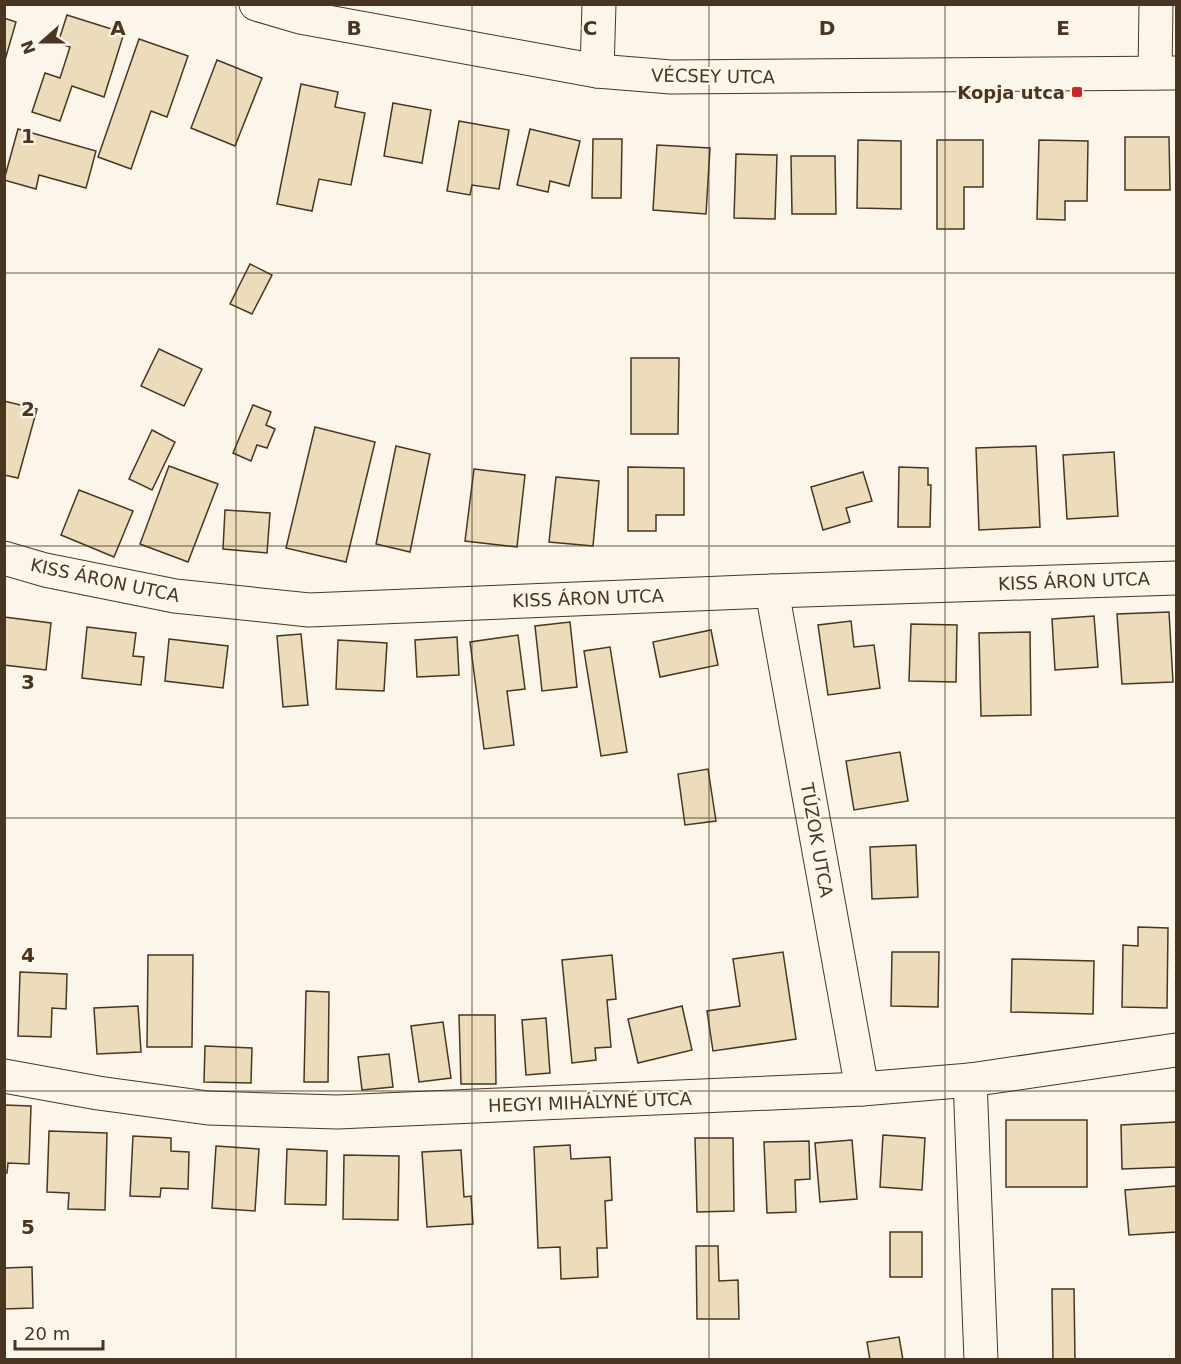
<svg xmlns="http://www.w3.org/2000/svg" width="1181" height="1364" font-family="'DejaVu Sans',sans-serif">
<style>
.building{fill:#ecdcbc;stroke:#4a3520;stroke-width:1.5}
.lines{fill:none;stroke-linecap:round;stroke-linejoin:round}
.minor-casing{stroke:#4a3520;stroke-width:35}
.minor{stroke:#fbf6e9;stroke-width:33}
.grid{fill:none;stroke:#4a3520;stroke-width:1.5;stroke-opacity:0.55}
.poi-dot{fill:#c62828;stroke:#fbf6e9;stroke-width:2}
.labels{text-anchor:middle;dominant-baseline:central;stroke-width:4.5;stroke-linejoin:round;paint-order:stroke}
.street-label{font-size:18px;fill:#4a3520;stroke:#fbf6e9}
.poi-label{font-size:18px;font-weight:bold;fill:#4a3520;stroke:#fbf6e9;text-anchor:end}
.grid-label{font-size:20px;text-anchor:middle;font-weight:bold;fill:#4a3520;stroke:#fbf6e9;stroke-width:4.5;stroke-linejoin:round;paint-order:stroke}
</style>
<rect width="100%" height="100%" fill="#fbf6e9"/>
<g class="building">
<path d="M67 15 124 33 104 97 72 86 60 121 32 112 45 73 60 78 70 47 58 43Z"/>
<path d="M4 18 16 22 5 60H4Z"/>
<path d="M139 39 188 56 167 117 151 111 131 169 98 157Z"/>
<path d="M217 60 262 78 235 146 191 128Z"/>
<path d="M301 84 338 92 335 107 365 113 351 185 319 179 312 211 277 204Z"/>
<path d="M393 103 431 110 422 163 384 156Z"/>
<path d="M459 121 509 130 499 189 472 185 470 195 447 191Z"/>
<path d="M18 129 96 151 86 188 39 175 36 189 4 180Z"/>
<path d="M530 129 580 141 569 186 550 181 548 192 517 185Z"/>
<path d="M1125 137H1169L1170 190H1125Z"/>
<path d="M593 139H622L621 198H592Z"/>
<path d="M858 140 901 141V209L857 208Z"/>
<path d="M937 140H983V187H964V229H937Z"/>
<path d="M1039 140 1088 141 1087 201H1065V220L1037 219Z"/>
<path d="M657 145 710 148 706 214 653 210Z"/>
<path d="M736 154 777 155 775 219 734 218Z"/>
<path d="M791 156H835L836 214H792Z"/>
<path d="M250 264 272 275 252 314 230 304Z"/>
<path d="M159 349 202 369 184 406 141 386Z"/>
<path d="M631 358H679L678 434H631Z"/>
<path d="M4 401 37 409 18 478 4 475Z"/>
<path d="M253 405 271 412 266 425 275 429 267 448 257 445 251 461 233 453Z"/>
<path d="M315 427 375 442 346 562 286 548Z"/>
<path d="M152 430 175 442 152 490 129 479Z"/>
<path d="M396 446 430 454 410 552 376 544Z"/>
<path d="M1036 446 1040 527 979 530 976 448Z"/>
<path d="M1114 452 1118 516 1067 519 1063 455Z"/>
<path d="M169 466 218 484 188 562 140 544Z"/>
<path d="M628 467 684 468V515H656V531H628Z"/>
<path d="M899 467 928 468V485H931L930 527H898Z"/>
<path d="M474 469 525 475 517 547 465 541Z"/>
<path d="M863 472 872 501 846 508 850 522 823 530 811 487Z"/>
<path d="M556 477 599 481 593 546 549 542Z"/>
<path d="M79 490 133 511 114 557 61 535Z"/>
<path d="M225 510 270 513 267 553 223 549Z"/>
<path d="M1169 612 1173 682 1122 684 1117 614Z"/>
<path d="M1094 616 1098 667 1055 670 1052 619Z"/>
<path d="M4 617 51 623 46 670 4 665Z"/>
<path d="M851 621 854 647 874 645 880 688 828 695 818 625Z"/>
<path d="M570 622 577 687 542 691 535 626Z"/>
<path d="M911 624 957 625 956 682 909 681Z"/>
<path d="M87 627 136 633 133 656 144 657 141 685 82 678Z"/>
<path d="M711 630 718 665 660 677 653 642Z"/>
<path d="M1030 632 1031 715 981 716 979 633Z"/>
<path d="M301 634 308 705 283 707 277 636Z"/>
<path d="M518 635 525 689 507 691 514 745 484 749 470 642Z"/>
<path d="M457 637 459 675 417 677 415 640Z"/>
<path d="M169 639 228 646 223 688 165 681Z"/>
<path d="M338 640 387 643 384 691 336 689Z"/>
<path d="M610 647 627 752 601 756 584 651Z"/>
<path d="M900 752 908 801 854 810 846 761Z"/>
<path d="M708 769 716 821 685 825 678 774Z"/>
<path d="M916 845 918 897 872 899 870 847Z"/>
<path d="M1138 927 1168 928 1167 1008 1122 1007 1123 945 1138 946Z"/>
<path d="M783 952 796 1039 713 1051 707 1011 740 1006 733 959Z"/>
<path d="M892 952H939L938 1007 891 1006Z"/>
<path d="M148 955H193L192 1047H147Z"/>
<path d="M612 955 616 999 607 1000 611 1047 595 1048 596 1060 572 1063 562 960Z"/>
<path d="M1012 959 1094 961 1093 1014 1011 1012Z"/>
<path d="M20 972 67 974 66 1009 52 1008 51 1037 18 1036Z"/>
<path d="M306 991 329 992 328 1082H304Z"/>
<path d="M138 1006 141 1052 97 1054 94 1008Z"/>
<path d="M682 1006 692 1050 638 1063 628 1019Z"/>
<path d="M459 1015H495L496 1084H461Z"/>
<path d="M546 1018 550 1073 526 1075 522 1020Z"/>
<path d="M443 1022 451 1078 419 1082 411 1026Z"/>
<path d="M205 1046 252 1048 251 1083 204 1082Z"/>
<path d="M389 1054 393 1087 362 1090 358 1057Z"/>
<path d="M4 1105 31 1106 29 1164 8 1163 7 1173H4Z"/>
<rect x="1006" y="1120" width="81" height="67"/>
<path d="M1176 1122V1167L1122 1169 1121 1125Z"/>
<path d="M49 1131 107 1133 105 1210 68 1209 69 1193 47 1192Z"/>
<path d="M883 1135 925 1138 922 1190 880 1187Z"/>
<path d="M133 1136 171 1138V1151L189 1152 188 1189 161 1188 160 1197 130 1196Z"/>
<path d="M695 1138H733L734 1211 697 1212Z"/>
<path d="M852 1140 857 1199 820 1202 815 1143Z"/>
<path d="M809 1141 810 1179 795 1180 796 1212 767 1213 764 1142Z"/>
<path d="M570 1145 571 1159 610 1157 612 1200 605 1201 607 1248H597L598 1277 561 1279 560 1247 538 1248 534 1147Z"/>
<path d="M216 1146 259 1149 255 1211 212 1208Z"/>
<path d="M287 1149 327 1151 326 1205 285 1204Z"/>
<path d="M461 1150 464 1197 471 1196 473 1224 427 1227 422 1152Z"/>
<path d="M344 1155 399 1156 398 1220 343 1219Z"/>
<path d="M1176 1186V1232L1129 1235 1125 1190Z"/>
<rect x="890" y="1232" width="32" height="45"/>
<path d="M696 1246H718L719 1281 738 1280 739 1319H697Z"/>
<path d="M32 1267 33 1308 4 1309V1268Z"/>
<path d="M1052 1289H1074L1075 1360H1053Z"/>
<path d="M899 1337 903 1360H870L867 1342Z"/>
</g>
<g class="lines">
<defs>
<g id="minor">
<path d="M256 4 300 17 597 71 671 77 1176 73"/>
<path d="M597 71 599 4"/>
<path d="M1155 73 1156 4"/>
<path d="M4 558 45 570 175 596 309 610 772 591 1176 578"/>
<path d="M772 591 862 1089"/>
<path d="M4 1076 98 1093 208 1108 337 1112 862 1089 970 1080 1176 1050"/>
<path d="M970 1080 981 1360"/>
</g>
</defs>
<use href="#minor" class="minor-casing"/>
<use href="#minor" class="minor"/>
</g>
<path class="grid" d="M236 4V1360M472 4V1360M709 4V1360M945 4V1360M4 273H1176M4 546H1176M4 818H1176M4 1091H1176"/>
<rect class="poi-dot" x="1071" y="86" width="12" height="12" rx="3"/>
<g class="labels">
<g class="street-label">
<text transform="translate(713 76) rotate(1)">VÉCSEY UTCA</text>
<text transform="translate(105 580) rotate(12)">KISS ÁRON UTCA</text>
<text transform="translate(1074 581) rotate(-2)">KISS ÁRON UTCA</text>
<text transform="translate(588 598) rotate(-2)">KISS ÁRON UTCA</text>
<text transform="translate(817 840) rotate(80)">TÚZOK UTCA</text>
<text transform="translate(590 1102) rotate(-2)">HEGYI MIHÁLYNÉ UTCA</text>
</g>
<g class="poi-label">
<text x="1065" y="92">Kopja utca</text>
</g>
</g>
<g class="grid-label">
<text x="118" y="35">A</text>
<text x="354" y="35">B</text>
<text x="590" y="35">C</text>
<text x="827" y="35">D</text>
<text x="1063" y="35">E</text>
<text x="28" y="143">1</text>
<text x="28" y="416">2</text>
<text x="28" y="689">3</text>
<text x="28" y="962">4</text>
<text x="28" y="1234">5</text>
</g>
<rect width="1181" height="1364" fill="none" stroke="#4a3520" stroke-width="12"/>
<g transform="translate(42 42) rotate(249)" stroke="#fbf6e9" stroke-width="4.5" paint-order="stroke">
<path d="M0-4.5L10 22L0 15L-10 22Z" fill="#4a3520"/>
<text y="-9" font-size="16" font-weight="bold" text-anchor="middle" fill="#4a3520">N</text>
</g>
<path d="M15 1340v9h88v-9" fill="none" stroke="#4a3520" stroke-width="3"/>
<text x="24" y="1340" font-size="18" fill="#4a3520" stroke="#fbf6e9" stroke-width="4.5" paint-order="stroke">20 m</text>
</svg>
